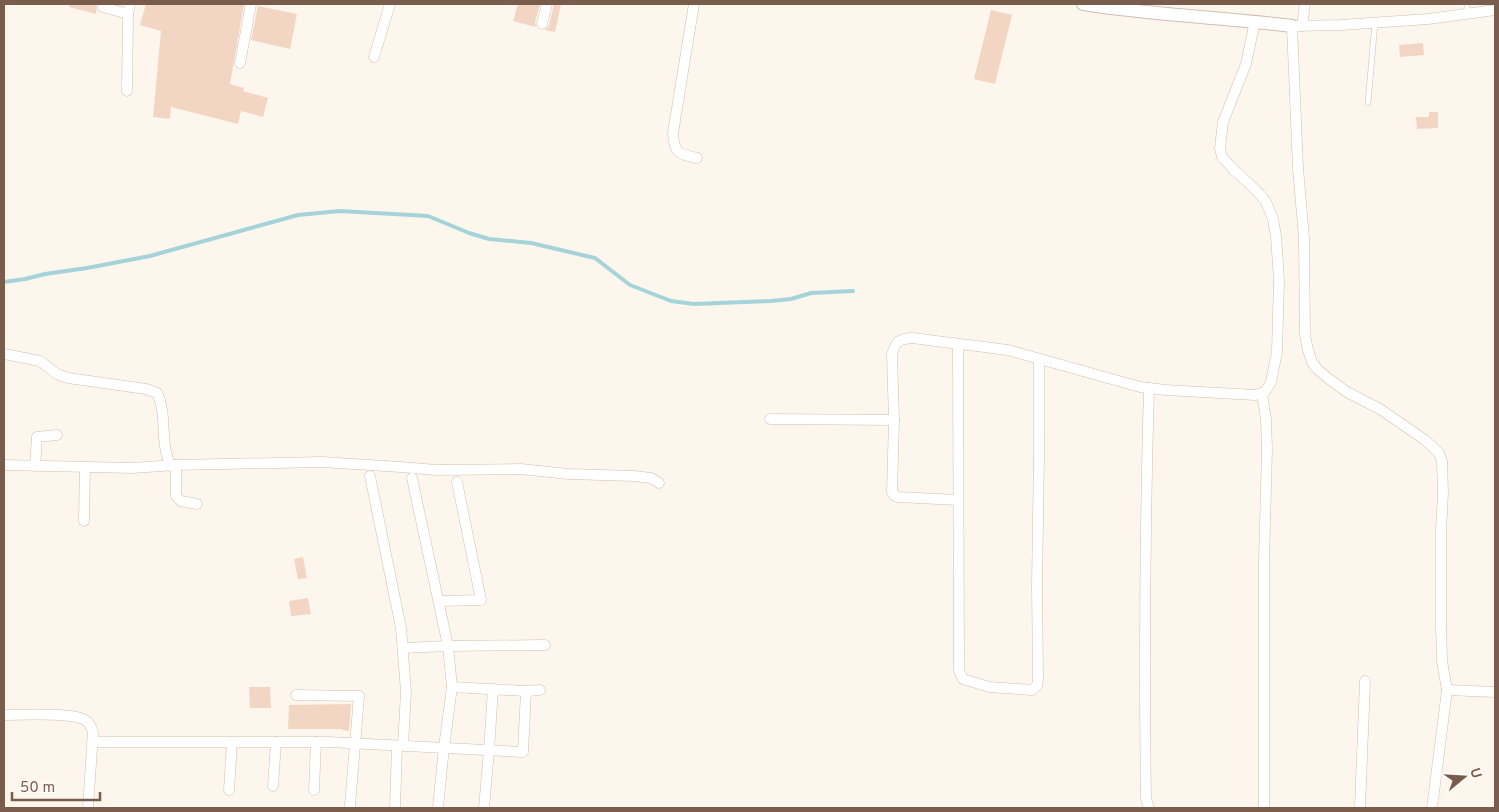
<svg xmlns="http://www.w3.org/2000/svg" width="1499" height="812" font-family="Overpass,sans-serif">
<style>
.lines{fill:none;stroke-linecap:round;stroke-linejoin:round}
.stream{stroke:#a5d3da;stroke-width:4}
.building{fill:#f3d5c3}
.service-casing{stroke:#d1beb0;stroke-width:6}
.minor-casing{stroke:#d1beb0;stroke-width:11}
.tertiary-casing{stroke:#d1beb0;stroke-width:14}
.service{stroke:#fff;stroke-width:5}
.minor{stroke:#fff;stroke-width:10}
.tertiary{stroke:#fff;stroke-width:12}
</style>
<rect width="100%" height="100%" fill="#fdf6ec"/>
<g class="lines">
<path class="stream" d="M4 282 25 279 45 274 87 268 150 256 298 215 340 211 428 216 469 233 489 239 531 243 595 258 630 285 671 301 694 304 771 301 791 299 811 293 853 291"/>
</g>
<g class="building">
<path d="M70 4H97L96 14 69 7Z"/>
<path d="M146 4H244L230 84 244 88 243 91 268 98 263 117 241 111 238 124 171 107 170 119 153 117 161 31 140 25Z"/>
<path d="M518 4H540L535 22 536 27 513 21Z"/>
<path d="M554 4H561L555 32 545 30 549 26Z"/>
<path d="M258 6 297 14 290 49 251 40Z"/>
<path d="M991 10 1012 15 995 84 974 79Z"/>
<path d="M1423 43 1424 55 1400 57 1399 45Z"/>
<path d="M1429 112H1438V128L1417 129 1416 117H1429Z"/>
<path d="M303 557 307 578 298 579 294 559Z"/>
<path d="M308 598 311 614 291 616 289 601Z"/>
<path d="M249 687H270L271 708H250Z"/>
<path d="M351 704 349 731 342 730V729H288L289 705Z"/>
</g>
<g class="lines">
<defs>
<g id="service">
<path d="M1467 13V4"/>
<path d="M1368 103 1375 22"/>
</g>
<g id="minor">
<path d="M694 4 673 133C674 153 678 154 697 158"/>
<path d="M103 7 128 14"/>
<path d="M542 24 547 4"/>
<path d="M1302 26 1305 4"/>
<path d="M374 57 390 4"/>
<path d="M240 63 251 4"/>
<path d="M127 91 128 14 130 4"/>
<path d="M958 345 959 671 963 679 989 687 1032 690 1037 686 1038 679 1037 585 1039 455V359"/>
<path d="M4 354 40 361 57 374 68 378 146 389 157 393C168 415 159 443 171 466"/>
<path d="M1149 388C1145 525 1144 662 1146 799L1149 808"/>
<path d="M1262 394 1266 419 1267 449 1264 562V808"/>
<path d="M770 419 894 420"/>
<path d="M4 465 132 468 176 465 322 462 401 467 436 470 521 469 568 474 634 476 651 478 659 483"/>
<path d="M176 465V496L181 501 197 504"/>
<path d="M35 466 37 437 57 435"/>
<path d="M370 476 401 628 406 692 403 746"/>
<path d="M412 478 448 646 452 687 444 747 438 808"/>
<path d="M958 500 898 497 895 496 892 492 894 420 892 354C896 341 899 339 912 338L1008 350 1140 387 1165 390 1255 395 1265 392 1271 382 1277 352 1279 280 1276 236 1273 219 1266 202 1257 191 1234 170 1222 157 1220 148 1223 122 1246 64 1255 21"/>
<path d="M84 521 85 467"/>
<path d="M439 601 481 600 457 482"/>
<path d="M403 648 448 646 545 645"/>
<path d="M452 687 526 691 540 690"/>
<path d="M1447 690 1495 692"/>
<path d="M296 695 359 696 350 805"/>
<path d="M4 715C21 715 72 712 85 720 90 723 92 728 93 733L88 808"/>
<path d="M92 742H328L523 752 526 691"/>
<path d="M273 786 276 742"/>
<path d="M229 790 232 742"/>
<path d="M314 790 316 742"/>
<path d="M395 808 397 746"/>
<path d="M484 808 489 750 493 689"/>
<path d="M1360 808 1365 681"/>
<path d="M1432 808 1447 690 1442 661 1441 625V531L1443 493 1442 461 1439 453 1425 440 1380 409 1347 392 1329 379 1317 369 1312 362 1308 350 1305 335 1304 238 1298 168 1292 26 1341 25 1428 19 1495 10"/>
</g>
<path id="tertiary" d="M1083 4C1152 15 1222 17 1292 26"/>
</defs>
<use href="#service" class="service-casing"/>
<use href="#minor" class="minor-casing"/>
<use href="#tertiary" class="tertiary-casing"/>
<use href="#service" class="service"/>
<use href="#minor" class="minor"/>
<use href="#tertiary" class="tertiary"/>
</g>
<rect width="1499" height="812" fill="none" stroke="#7a5c4d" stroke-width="10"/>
<g transform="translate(1464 777) rotate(72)" stroke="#fffaf3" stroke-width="4" paint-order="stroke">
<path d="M0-4L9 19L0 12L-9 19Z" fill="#7a5c4d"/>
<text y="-8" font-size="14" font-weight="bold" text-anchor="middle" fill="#7a5c4d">U</text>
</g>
<path d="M12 792v8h88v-8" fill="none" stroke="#7a5c4d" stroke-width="2.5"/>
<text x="20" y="792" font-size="15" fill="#7a5c4d" stroke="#fffaf3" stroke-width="4" paint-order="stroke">50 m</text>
</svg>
